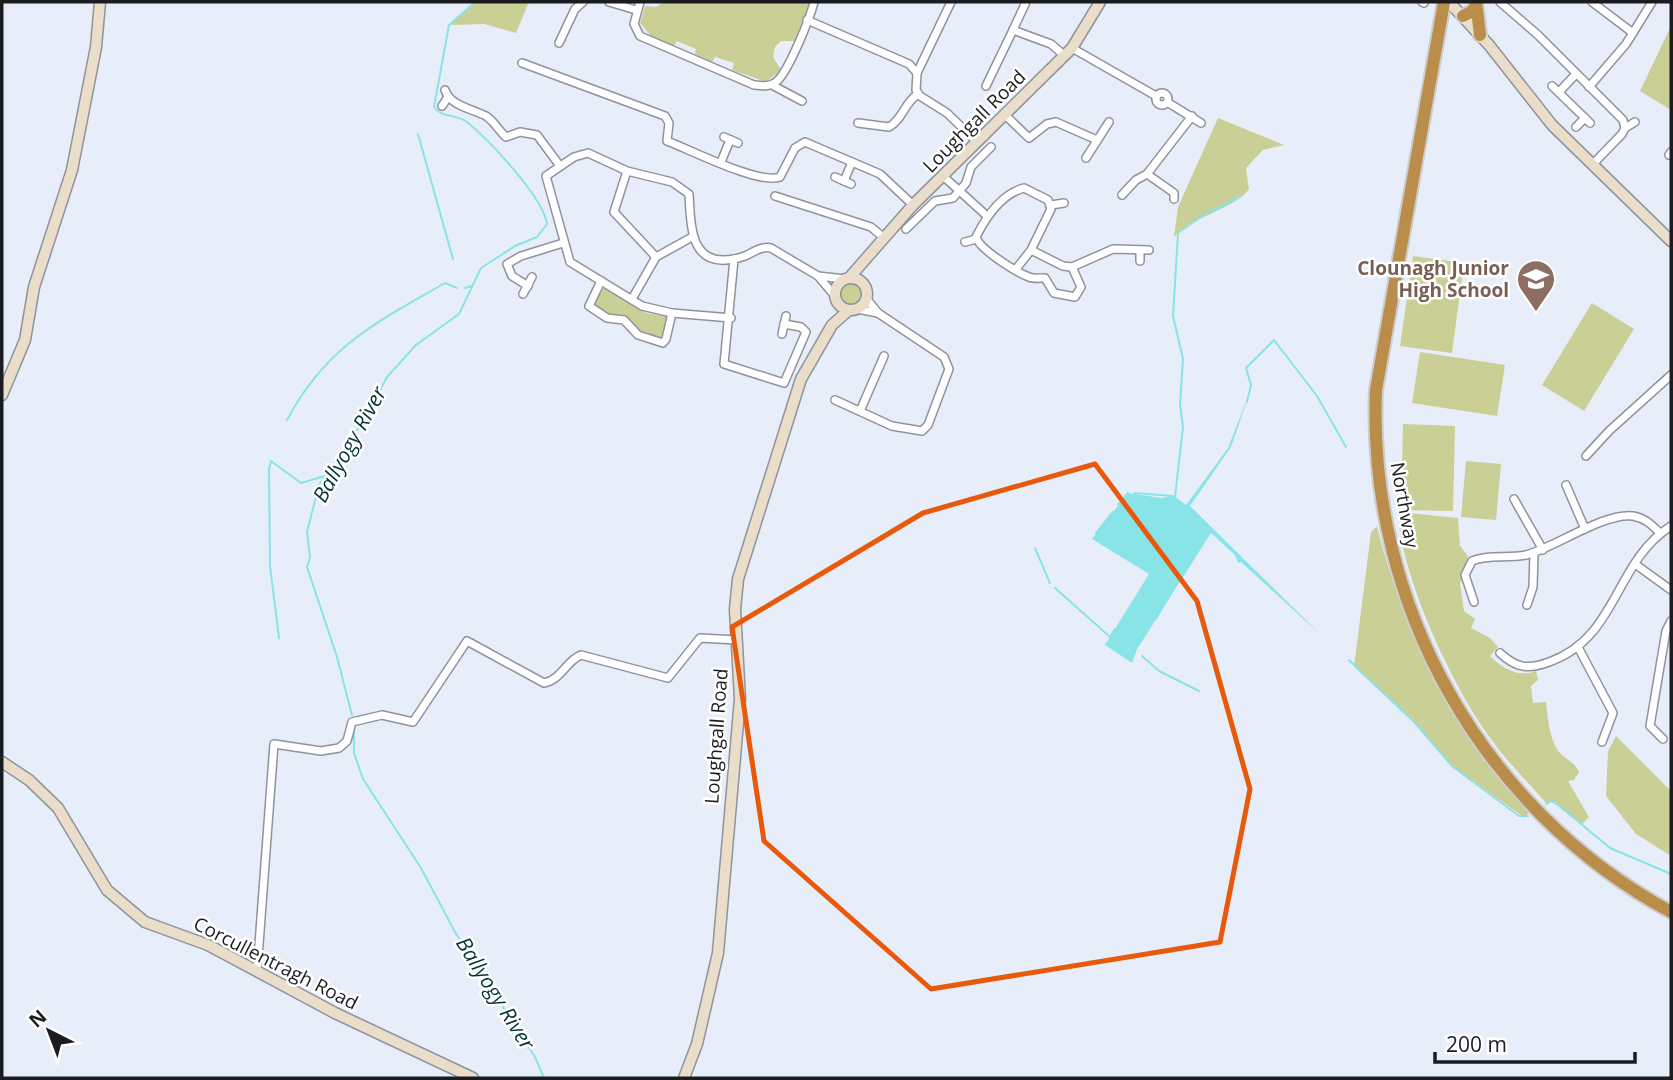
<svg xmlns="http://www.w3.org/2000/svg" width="1673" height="1080" font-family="'Open Sans',sans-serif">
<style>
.green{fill:#cacf96}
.water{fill:#89e4e7}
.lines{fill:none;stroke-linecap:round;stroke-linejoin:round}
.stream{stroke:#89e4e7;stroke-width:2}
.street-casing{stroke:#8e939e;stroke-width:10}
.secondary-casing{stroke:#8e939e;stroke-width:13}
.highway-casing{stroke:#cdcdce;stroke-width:16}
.street{stroke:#fff;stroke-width:7}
.secondary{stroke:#eaddc9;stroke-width:10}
.highway{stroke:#ba8e4a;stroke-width:12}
.marked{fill:none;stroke:#e8590c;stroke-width:5;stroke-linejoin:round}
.labels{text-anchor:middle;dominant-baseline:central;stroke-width:5;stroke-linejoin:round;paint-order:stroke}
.street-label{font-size:19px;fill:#1a1c20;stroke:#fff}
.education-label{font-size:19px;font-weight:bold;fill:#785e54;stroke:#fff;text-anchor:end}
.water-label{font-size:21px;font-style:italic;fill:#063436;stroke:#fff}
</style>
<rect width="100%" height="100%" fill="#e8eef9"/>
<g class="green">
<path d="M475 2H529L516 33 484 24 449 25Z"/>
<path d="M664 2H811L794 41H781L775 47 773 57 781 70 766 82 732 70 734 63 715 57 712 62 695 54 696 49 677 41 674 46 652 37 640 23 645 6 656 7Z"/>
<path d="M1671 26V110L1640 91Z"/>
<path d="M1218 118 1284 145 1263 150 1246 168 1249 189C1236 208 1195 215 1174 237L1178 207Z"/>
<path d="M1413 256 1464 263 1452 353 1400 346Z"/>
<circle cx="852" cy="295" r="11"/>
<path d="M604 288 646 313 667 316 663 340 652 339 596 308 593 305Z"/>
<path d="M1592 303 1634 329 1584 411 1542 385Z"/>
<path d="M1420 352 1505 365 1497 416 1412 403Z"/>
<path d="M1403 424 1455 426 1453 511 1401 510Z"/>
<path d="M1466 461 1501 464 1496 520 1461 517Z"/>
<path d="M1398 512 1458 518 1460 546 1468 556 1460 584 1464 611 1475 619 1471 628 1490 638 1498 647 1490 656C1502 668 1518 678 1536 671L1538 680 1531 686 1533 703 1546 702C1548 719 1549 738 1559 752 1566 760 1575 762 1579 772L1574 780 1568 781 1589 817 1582 824 1551 801 1547 804C1528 782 1508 763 1491 739 1452 686 1401 577 1398 512Z"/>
<path d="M1377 526C1404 635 1451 731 1529 812L1525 818 1452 766 1415 723 1354 667 1371 532Z"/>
<path d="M1616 736 1671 791V856L1636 834 1606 796 1608 751Z"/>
</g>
<path class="water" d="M1251 389 1231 447 1190 506 1323 637 1241 562 1238 563 1235 555 1211 533 1138 647 1132 663 1105 645 1149 574 1092 539 1128 493 1162 498 1174 496 1186 505 1228 448Z"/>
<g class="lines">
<g class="stream">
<path d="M418 134 453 259"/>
<path d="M465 288 471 286"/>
<path d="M1247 402 1251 385 1246 368 1274 340 1317 396 1346 447"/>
<path d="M287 420C326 346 376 323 445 283L457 288"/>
<path d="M1134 493 1173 496"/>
<path d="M1175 497 1183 427 1180 404 1183 359 1173 316 1178 233 1202 216 1240 197"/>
<path d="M1118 505 1128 493"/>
<path d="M1096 533 1113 512"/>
<path d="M1035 548 1050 583"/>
<path d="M1189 566 1200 547"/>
<path d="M1179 581 1186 571"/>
<path d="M1055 588 1110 637 1115 629"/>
<path d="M1166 602 1172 592"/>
<path d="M1155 620 1163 607"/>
<path d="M279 638 270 566 269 469 271 461 301 483 325 476"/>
<path d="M1138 646 1152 624"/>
<path d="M1142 656 1159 671 1199 691"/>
<path d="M1349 660 1415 723 1452 766 1519 816H1528"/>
<path d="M352 715 337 657 307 567 310 557 307 532 319 485 366 417 387 377 416 345 459 314 481 268 515 246 537 237 547 224C544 198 488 139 467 122 457 114 441 118 434 107L449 25 475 2"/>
<path d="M354 726V753L363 779 421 868 455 932 535 1057 544 1078"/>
<path d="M1546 804 1551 801 1557 804 1610 848 1671 874"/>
</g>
<defs>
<g id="street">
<path d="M609 2 636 10"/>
<path d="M640 2 634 24 640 36 754 85C762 86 769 87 776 82 788 73 810 18 814 2"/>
<path d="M1026 2 1013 30 1051 44 1065 56"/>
<path d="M1422 2 1424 3"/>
<path d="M1500 2 1538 35 1623 120 1625 128 1622 134 1592 165"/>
<path d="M1592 2 1633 33"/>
<path d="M807 20 909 64 917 73 916 90 920 96 947 113 977 142"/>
<path d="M559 43 575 9 583 2"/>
<path d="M1072 48 1156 96"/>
<path d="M522 63 665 116 669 123 667 141C691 150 759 185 780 177L795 148 805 142 880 174 913 205"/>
<path d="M917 73 951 2"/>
<path d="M772 85 802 101"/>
<path d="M986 86 1013 30"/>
<path d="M1552 86 1590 123"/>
<path d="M1589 87 1626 44 1652 2"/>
<path d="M445 90C450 106 473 109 486 116 494 121 499 131 506 137L520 132 537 135 560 166"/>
<path d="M1559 92 1576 74"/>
<circle cx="1162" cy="99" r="6"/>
<path d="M1167 102 1201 123"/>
<path d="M442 106 448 97"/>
<path d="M1005 115 1029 138 1047 124 1056 122 1097 140"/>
<path d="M858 123 889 127C903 119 904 103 918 94"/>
<path d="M1576 127 1585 118"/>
<path d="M1625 128 1635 122"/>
<path d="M724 137 738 143"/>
<path d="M1669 155 1671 152"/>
<path d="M1086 158 1109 122"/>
<path d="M721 162 730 140"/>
<path d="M627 171 614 212 656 257"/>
<path d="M1147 174 1174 193V199"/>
<path d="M943 176 987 216"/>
<path d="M835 177 851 184"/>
<path d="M844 181 852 162"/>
<path d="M1122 195 1136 180 1147 174 1192 116"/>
<path d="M775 196 871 227 883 237"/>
<path d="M1051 205 1064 203"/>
<path d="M906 229 935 201 953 198 966 183 971 167 991 147"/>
<path d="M965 242 976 239"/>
<path d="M1031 250 1063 266 1072 267 1113 249 1149 250"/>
<path d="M734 259 724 364 784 383 806 332 801 327 784 324"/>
<path d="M1140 261V250"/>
<path d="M1016 269 1031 250 1051 209 1048 200 1024 188C1001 194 986 217 976 237 979 249 1016 272 1029 277 1034 279 1040 278 1045 278L1054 293 1075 297 1081 287 1072 267"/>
<path d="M818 276 845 279"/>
<path d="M601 281 589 306 607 318 624 320 638 335 663 343 666 339 672 313"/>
<path d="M528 286 512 276 507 264 521 256 563 243"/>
<path d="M523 294 532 277"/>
<path d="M632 299 656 257 692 237"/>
<path d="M857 309 878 313"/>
<path d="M731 318 672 313 642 306 570 262 546 176 574 157 588 153 627 171 672 182 689 194C691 231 691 274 745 256 754 252 761 246 771 248L818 276 835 296"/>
<path d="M782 334 786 316"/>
<path d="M835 400 892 426 922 431 928 425 949 369 944 357 878 313 866 298"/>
<path d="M860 411 884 356"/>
<path d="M1586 456 1609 431 1671 375"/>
<path d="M1566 485 1585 529"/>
<path d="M1514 499 1543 550"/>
<path d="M1635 564 1671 590"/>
<path d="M1474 602 1465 575 1472 561C1488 554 1508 559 1526 555 1556 547 1605 512 1633 516 1645 518 1652 525 1660 533"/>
<path d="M1527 605 1533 587 1534 553"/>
<path d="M1579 649 1613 713 1602 742"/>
<path d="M1500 653C1516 668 1528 670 1549 662 1618 638 1614 562 1671 526"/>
<path d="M1663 739 1650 726 1666 631 1671 621"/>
<path d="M257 971 274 744 321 751 339 748 347 741 352 722 382 715 413 722 467 641 544 683C561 680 566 661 581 655L668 678 700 638 737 640"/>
</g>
<g id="secondary">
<path d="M1449 2 1489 45 1552 125 1671 241"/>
<path d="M849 278 913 205 1072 48 1100 2"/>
<circle cx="851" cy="294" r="16"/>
<path d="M2 395 25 340 34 287 72 170 96 47 100 2"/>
<path d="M2 762 29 780 58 808 107 890 145 922 208 945 335 1013 473 1078"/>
<path d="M684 1078 697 1044 718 953 740 699 735 609 738 579 801 379 832 325 849 310"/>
</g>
<g id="highway">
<path d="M1444 2 1376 390C1367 604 1482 810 1671 912"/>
<path d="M1476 2 1480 35"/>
<path d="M1463 16 1473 11 1476 4"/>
</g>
</defs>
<use href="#street" class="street-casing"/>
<use href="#secondary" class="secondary-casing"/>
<use href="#highway" class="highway-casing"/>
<use href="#street" class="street"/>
<use href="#secondary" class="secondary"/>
<use href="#highway" class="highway"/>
</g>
<path class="marked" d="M1095 464 1197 601 1250 789 1220 942 931 989 764 841 732 627 923 513Z"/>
<defs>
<symbol id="school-pin" viewBox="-11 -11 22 30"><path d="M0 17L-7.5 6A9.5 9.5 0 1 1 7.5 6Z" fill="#8d6e63" stroke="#fff"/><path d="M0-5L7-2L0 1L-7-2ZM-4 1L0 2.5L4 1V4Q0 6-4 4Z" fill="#fff"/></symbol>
</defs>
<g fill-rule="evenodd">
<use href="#school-pin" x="1514" y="257" width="44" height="60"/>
</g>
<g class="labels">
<g class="street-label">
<text transform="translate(974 121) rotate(-45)">Loughgall Road</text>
<text transform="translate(1405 505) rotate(80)">Northway</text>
<text transform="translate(716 736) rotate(-86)">Loughgall Road</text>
<text transform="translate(276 963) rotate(27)">Corcullentragh Road</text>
</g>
<g class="education-label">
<text x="1509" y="268">Clounagh Junior<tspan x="1509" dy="22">High School</tspan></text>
</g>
<g class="water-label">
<text transform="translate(349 444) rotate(-61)">Ballyogy River</text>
<text transform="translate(496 993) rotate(58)">Ballyogy River</text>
</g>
</g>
<rect width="1673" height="1080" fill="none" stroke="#1a1c20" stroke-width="7"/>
<g transform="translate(49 1031) rotate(318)" stroke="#ffffff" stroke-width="5" paint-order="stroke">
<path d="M0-5L12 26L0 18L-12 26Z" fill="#1a1c20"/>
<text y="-10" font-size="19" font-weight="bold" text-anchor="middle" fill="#1a1c20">N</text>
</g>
<path d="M1435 1052v10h200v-10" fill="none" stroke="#1a1c20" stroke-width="3.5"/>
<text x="1446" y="1052" font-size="21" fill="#1a1c20" stroke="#ffffff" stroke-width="5" paint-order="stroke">200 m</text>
</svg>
